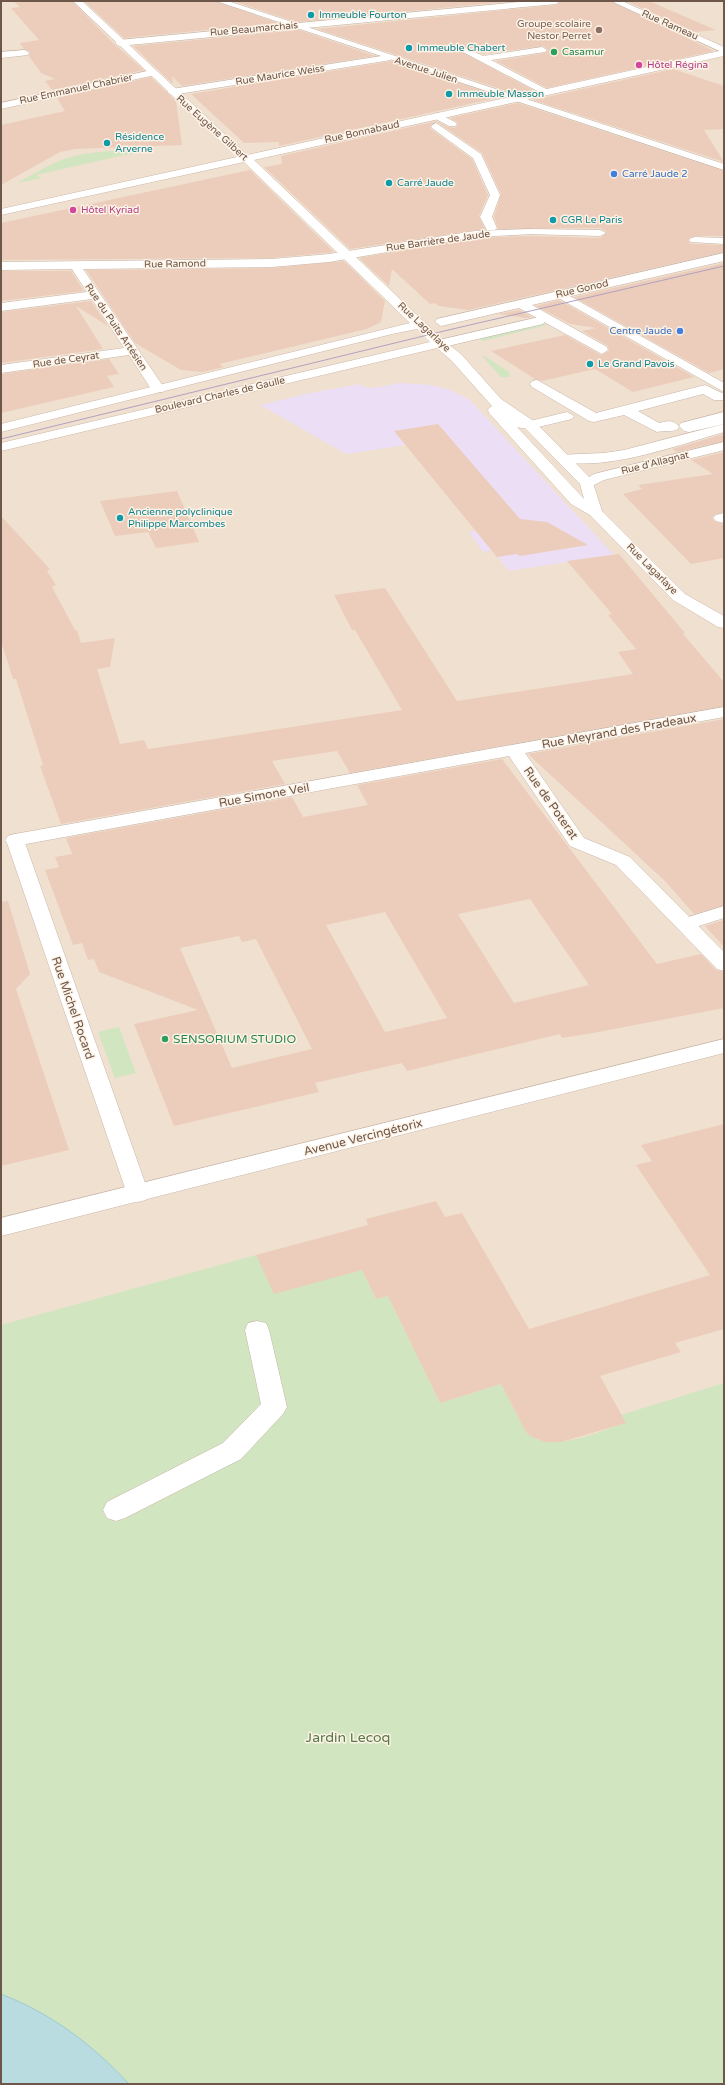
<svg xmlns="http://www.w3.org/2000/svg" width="725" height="2085" font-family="'Varela Round',sans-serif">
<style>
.residential{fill:#f0e0d0}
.education{fill:#ecdef5}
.green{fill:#d1e5c1}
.water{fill:#b8dce0;stroke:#9fcbd1}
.building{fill:#eccdbb;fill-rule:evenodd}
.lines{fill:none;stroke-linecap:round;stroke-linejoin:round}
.service-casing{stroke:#c8b6a9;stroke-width:1}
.pedestrian-casing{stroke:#c8b6a9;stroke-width:1}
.minor-casing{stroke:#c8b6a9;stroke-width:1}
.tertiary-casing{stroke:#c8b6a9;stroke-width:1}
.secondary-casing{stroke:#ceb8a9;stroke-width:1}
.service{fill:#fff;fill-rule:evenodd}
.pedestrian{fill:#fff;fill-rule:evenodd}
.minor{fill:#fff;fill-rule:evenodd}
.tertiary{fill:#fff;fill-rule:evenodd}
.secondary{fill:#fff;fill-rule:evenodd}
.tram{stroke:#b1a1c0;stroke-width:1}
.culture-dot{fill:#0f9aa8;stroke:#fdf3e6;stroke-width:1.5}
.education-dot{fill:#8d6e63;stroke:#fdf3e6;stroke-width:1.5}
.leisure-dot{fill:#2e9e5b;stroke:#fdf3e6;stroke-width:1.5}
.hotel-dot{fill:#d1479c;stroke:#fdf3e6;stroke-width:1.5}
.shop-dot{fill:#3f7fe0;stroke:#fdf3e6;stroke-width:1.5}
.labels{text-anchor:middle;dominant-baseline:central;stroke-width:3;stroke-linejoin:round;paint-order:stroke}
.far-culture-label{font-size:10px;fill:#0d838f;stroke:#fdf3e6;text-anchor:start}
.far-education-label{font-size:10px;fill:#785e54;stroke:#fdf3e6;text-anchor:end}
.far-street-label{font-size:10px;fill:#6d564a;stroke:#fdf3e6}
.far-leisure-label{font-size:10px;fill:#27864d;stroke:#fdf3e6;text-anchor:start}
.far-hotel-label{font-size:10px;fill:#b23c85;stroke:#fdf3e6;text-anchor:start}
.far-shop-label{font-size:10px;fill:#366cbe;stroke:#fdf3e6;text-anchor:start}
.street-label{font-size:12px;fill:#6d564a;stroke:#fdf3e6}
.leisure-label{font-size:12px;fill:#27864d;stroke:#fdf3e6;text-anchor:start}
.near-park-label{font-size:14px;fill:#577846;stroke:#fdf3e6}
</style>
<rect width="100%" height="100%" fill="#f9efe0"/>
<rect class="residential" x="1" y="1" width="723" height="2083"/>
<path class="education" d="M400 383 430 385 448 389 469 399 614 555 509 571 492 550 483 552 469 532 476 531 406 445 346 454 260 405 310 393 360 384 363 387 373 388Z"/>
<g class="green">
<path d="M147 150 36 175 42 178 17 183C32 175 48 165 64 159 91 150 120 151 147 150Z"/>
<path d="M542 323 547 325 483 341 479 339Z"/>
<path d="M482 356 486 357 509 372 510 377H501Z"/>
<path d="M119 1027 136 1073 115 1078 98 1032Z"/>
<path d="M256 1255 368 1258 363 1272 376 1299 388 1296 440 1403 501 1384 526 1432C550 1455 597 1432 625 1423L621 1415 724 1383V2084H1V1325Z"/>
</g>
<path class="water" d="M1 1994C52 2014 92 2044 129 2084H1Z"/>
<g class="building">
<path d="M14 1H72L114 44 144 70 52 90 45 81 55 79 41 73 29 56 30 52 24 49 20 43 39 40 11 8 20 7Z"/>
<path d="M84 1H215L278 23 124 38Z"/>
<path d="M233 1H514L296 22Z"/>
<path d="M561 1H610L714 51 547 88 496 61 545 53 548 50 543 46 483 54 467 47 460 51 533 90 516 94 317 29 556 5Z"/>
<path d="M626 1H649L716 30 695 32Z"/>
<path d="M299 30 375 56 182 86 172 76 173 84 133 46Z"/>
<path d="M392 61 501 97 279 146V142L244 143 191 94Z"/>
<path d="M673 69 724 86V129L704 130 724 162 533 100Z"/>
<path d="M151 77 176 101 182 145 75 149 60 152 1 185V125L65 111 57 98Z"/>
<path d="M518 103 724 171V236H695L688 240 691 244 724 245V252L468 310 439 306 435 303 430 304 392 269 389 286 359 258 475 238 532 236 600 238 607 232 600 228 498 229 494 217 501 194 482 153 437 122 430 125 431 129 472 159 488 195 479 216 485 229 350 249 264 167 282 164 281 156 437 121 448 127 455 128 458 123 450 118Z"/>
<path d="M250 170 334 252 272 258 1 260V223Z"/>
<path d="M344 261 385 301 381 322 367 329 219 364 224 367 203 372 181 370 135 343 86 270 272 268Z"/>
<path d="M724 263V369L709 373 574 297Z"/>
<path d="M1 271H71L84 291 1 301Z"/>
<path d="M559 300 694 377 633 392 595 369 542 381 535 379 491 351 565 335 601 355 609 351 608 346 582 331 596 328 570 324 536 306Z"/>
<path d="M91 301 108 326 76 306 103 349 1 363V312Z"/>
<path d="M519 310 532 317 526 318 498 314Z"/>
<path d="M109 359 119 374 107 376 114 387 1 413V374Z"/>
<path d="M438 424 520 519 547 522 588 545 520 556 517 554 497 557 394 431Z"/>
<path d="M724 434V441L677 452 672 449Z"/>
<path d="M724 452V512L716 514 712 518 716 522 724 524V558L691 564 623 494 642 489 638 485 713 474 691 460Z"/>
<path d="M177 491 199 542 156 548 148 532 115 536 100 501Z"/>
<path d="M1 516 50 569 47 571 56 585 52 587 75 630H77L81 643 115 638 110 667 97 669 120 744 144 740 148 749 402 710 355 630H352L334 595 385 588 457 701 633 674 618 652 636 649 608 615 612 614 567 561 619 554 685 633 683 634 724 682V706L350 773 337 751 272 761 285 784 61 824 40 766 43 765 16 679H13L1 641Z"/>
<path d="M724 719V905L694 914 665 881 528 754Z"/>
<path d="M502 759 657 964 701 954 716 970 724 972V1008L593 1033 562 1038 560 1034 407 1071 402 1063 315 1083 319 1092 174 1126 134 1024 198 1010 99 972 94 959 88 960 82 943 73 945 45 870 59 867 55 857 72 854 66 838 292 797 303 817 368 805 357 785ZM530 899 589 985 514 1003 458 914ZM385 912 447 1018 385 1032 326 925ZM239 936 242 942 256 939 312 1049 232 1068 180 948Z"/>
<path d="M8 901 30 974 16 989 69 1150 1 1166V902Z"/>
<path d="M724 920V947L705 926Z"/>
<path d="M724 1124V1329L675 1343 681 1352 600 1376 626 1423 561 1442H545L530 1436 526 1432 501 1384 440 1403 388 1296 376 1299 362 1270 274 1294 256 1255 368 1225 366 1219 436 1201 445 1217 462 1213 529 1329 710 1275 636 1165 652 1161 641 1145Z"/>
</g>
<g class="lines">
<defs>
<g id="service">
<path d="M25 50 29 53 28 55 1 58V52Z"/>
<path d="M437 113 455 122 457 124 455 126H449L434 118V114Z"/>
<path d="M559 290 724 383V392L555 296 553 294Z"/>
<path d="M539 317 543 318 545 321 543 324 439 348 433 344 435 341Z"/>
<path d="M495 407 517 419 530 421 567 412 574 416 572 419 530 429 508 426 490 414 488 411 490 408Z"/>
<path d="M724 424V432C678 445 605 472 558 461L556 458 558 455 604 453 624 450Z"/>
<path d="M724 442V450L604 480 592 486H582L580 483 594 474Z"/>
<path d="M15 834 22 836 24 840 149 1194 146 1200 138 1202 130 1200 127 1194 6 840 8 836Z"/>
<path d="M724 906V918L686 930 679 928 676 924 679 920Z"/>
<path d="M257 1321 266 1323 269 1330 287 1407 283 1414 241 1459 125 1518 116 1521 107 1518 103 1510 107 1502 223 1443 261 1404 245 1330 248 1323Z"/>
</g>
<g id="pedestrian">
<path d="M436 123 481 154 500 195 492 217 497 228 495 230H487L480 217 490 195 473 158 432 128 431 126Z"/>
<path d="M531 229 600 230 606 233 600 236 527 234 525 232Z"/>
<path d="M695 237 724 238V244L691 242 689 240 691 238Z"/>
<path d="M724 253V261L532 305 607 347 608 350 602 354 519 308 441 326 435 322 437 319Z"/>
<path d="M537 380 596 413 705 385 724 394V400H714L703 394 638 411 659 423C666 421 674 419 679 427L677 430C670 432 664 430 657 432L624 415 594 422 589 421 532 387 530 384 532 381Z"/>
<path d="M724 412V424L689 432 684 431 679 426 681 423Z"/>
<path d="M724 513V523L716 521 713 518 716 515Z"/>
</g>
<g id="minor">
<path d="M530 1H560L556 4 119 46 115 43 119 40Z"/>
<path d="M611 1H622L724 47V53Z"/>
<path d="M542 47 547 50 545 52 491 60 548 90V94L545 95 461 51 466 48 483 56Z"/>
<path d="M388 55 391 56V60L172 95 167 92 172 89Z"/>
<path d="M152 70 157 73 155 75 1 109V103Z"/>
<path d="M531 229 537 232 535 234 475 237 329 262 272 267 83 269 165 389 163 392H153L129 355 1 373V365L124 348 92 299 1 311V303L87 292 72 269 1 270V262L272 259 329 254 475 231Z"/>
<path d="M724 707V717L525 753 584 838 630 857 724 952V971L717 969 616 865 570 846 509 756 15 846 8 844 5 840 8 836 15 834Z"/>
</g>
<g id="tertiary">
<path d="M216 1H228L724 164V170Z"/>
<path d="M724 1039V1053L1 1236V1218Z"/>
</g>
<path id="secondary" d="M73 1H82L247 155 724 50V56L254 160 444 341 461 354 501 399 535 422 592 480 602 511 685 594 724 616V628L718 627 673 600 590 515 571 504 490 414 488 409 492 406 451 360 437 348 1 451V443L430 342 417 329 392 334 1 432V424L410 323 244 162 1 215V209L237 157ZM506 415 525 428 580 484 584 499Z"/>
</defs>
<use href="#service" class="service-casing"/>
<use href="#pedestrian" class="pedestrian-casing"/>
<use href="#minor" class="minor-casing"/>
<use href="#tertiary" class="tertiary-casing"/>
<use href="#secondary" class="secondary-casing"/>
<use href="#service" class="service"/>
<use href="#pedestrian" class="pedestrian"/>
<use href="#minor" class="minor"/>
<use href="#tertiary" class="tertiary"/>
<use href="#secondary" class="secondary"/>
<path class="tram" d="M1 439 444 331 724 266"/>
</g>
<g class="culture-dot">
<circle cx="311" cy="15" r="4"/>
<circle cx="409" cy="48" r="4"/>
<circle cx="449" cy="94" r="4"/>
<circle cx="107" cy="143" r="4"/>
<circle cx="389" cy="183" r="4"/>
<circle cx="553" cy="220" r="4"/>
<circle cx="590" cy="364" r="4"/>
<circle cx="120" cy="518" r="4"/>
</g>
<circle class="education-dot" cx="599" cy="30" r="4"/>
<g class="leisure-dot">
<circle cx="554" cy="52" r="4"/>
<circle cx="165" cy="1039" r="4"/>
</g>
<g class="hotel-dot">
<circle cx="639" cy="65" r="4"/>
<circle cx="73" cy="210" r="4"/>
</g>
<g class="shop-dot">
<circle cx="614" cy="174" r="4"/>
<circle cx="680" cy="331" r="4"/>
</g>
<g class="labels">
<g class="far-culture-label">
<text x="319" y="15">Immeuble Fourton</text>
<text x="417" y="48">Immeuble Chabert</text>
<text x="457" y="94">Immeuble Masson</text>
<text x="115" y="137">Résidence<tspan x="115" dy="12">Arverne</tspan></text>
<text x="397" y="183">Carré Jaude</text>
<text x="561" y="220">CGR Le Paris</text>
<text x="598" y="364">Le Grand Pavois</text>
<text x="128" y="512">Ancienne polyclinique<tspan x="128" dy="12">Philippe Marcombes</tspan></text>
</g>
<g class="far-education-label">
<text x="591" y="24">Groupe scolaire<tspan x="591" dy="12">Nestor Perret</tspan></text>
</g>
<g class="far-street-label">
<text transform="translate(670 25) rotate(24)">Rue Rameau</text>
<text transform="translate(254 29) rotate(-5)">Rue Beaumarchais</text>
<text transform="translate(426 70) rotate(18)">Avenue Julien</text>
<text transform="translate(280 75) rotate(-9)">Rue Maurice Weiss</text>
<text transform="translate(76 89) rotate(-12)">Rue Emmanuel Chabrier</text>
<text transform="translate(212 128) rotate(42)">Rue Eugène Gilbert</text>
<text transform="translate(362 132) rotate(-12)">Rue Bonnabaud</text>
<text transform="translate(438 241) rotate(-8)">Rue Barrière de Jaude</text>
<text transform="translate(175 264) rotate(-1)">Rue Ramond</text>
<text transform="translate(582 289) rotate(-13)">Rue Gonod</text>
<text transform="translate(116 327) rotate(56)">Rue du Puits Artésien</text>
<text transform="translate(424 327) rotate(43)">Rue Lagarlaye</text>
<text transform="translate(66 360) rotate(-8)">Rue de Ceyrat</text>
<text transform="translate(220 395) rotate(-13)">Boulevard Charles de Gaulle</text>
<text transform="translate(655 463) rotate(-14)">Rue d'Allagnat</text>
<text transform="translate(652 569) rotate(45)">Rue Lagarlaye</text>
</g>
<g class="far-leisure-label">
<text x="562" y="52">Casamur</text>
</g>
<g class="far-hotel-label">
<text x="647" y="65">Hôtel Régina</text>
<text x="81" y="210">Hôtel Kyriad</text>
</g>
<g class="far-shop-label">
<text x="622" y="174">Carré Jaude 2</text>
<text x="672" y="331" text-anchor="end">Centre Jaude</text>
</g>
<g class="street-label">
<text transform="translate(619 731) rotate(-10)">Rue Meyrand des Pradeaux</text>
<text transform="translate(264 795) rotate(-10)">Rue Simone Veil</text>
<text transform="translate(551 803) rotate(55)">Rue de Poterat</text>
<text transform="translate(73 1008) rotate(71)">Rue Michel Rocard</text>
<text transform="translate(363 1137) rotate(-14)">Avenue Vercingétorix</text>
</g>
<g class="leisure-label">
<text x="173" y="1039">SENSORIUM STUDIO</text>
</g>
<g class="near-park-label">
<text x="348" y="1737">Jardin Lecoq</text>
</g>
</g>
<rect width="725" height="2085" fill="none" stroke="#6d564a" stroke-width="4"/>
</svg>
